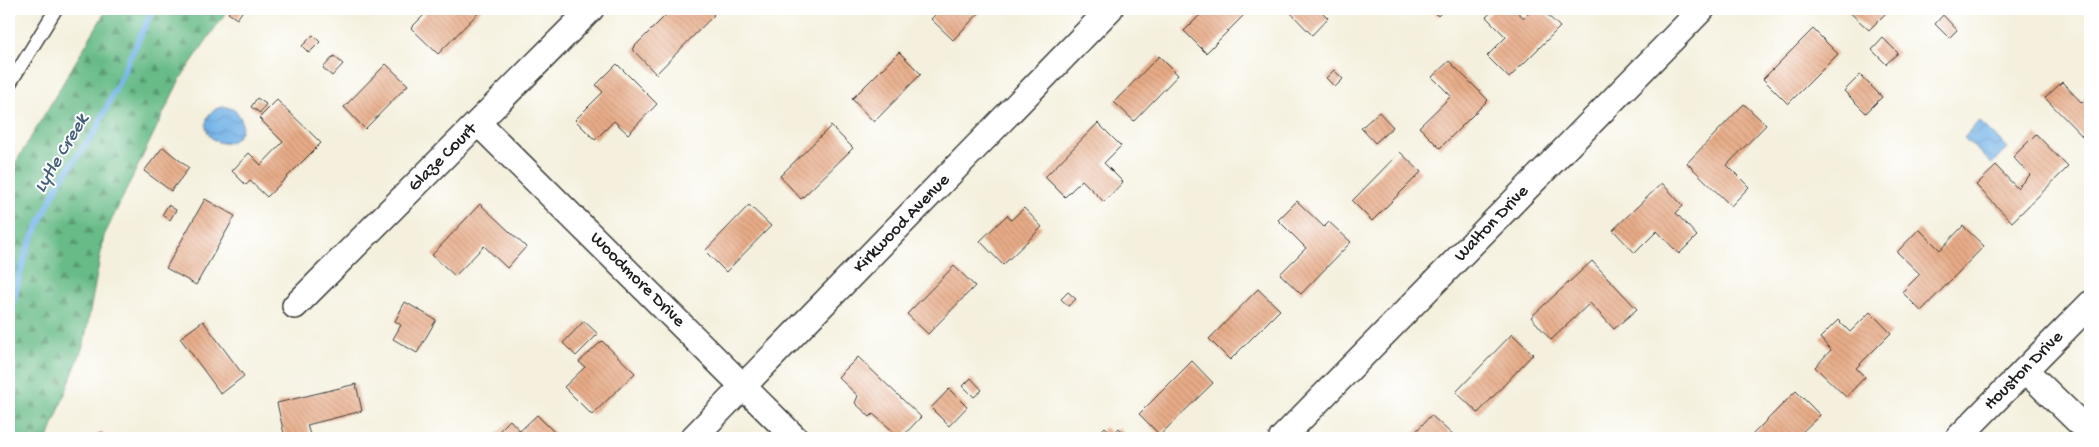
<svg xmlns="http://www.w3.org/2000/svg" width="2099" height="447" font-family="'Gochi Hand',sans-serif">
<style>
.forest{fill:url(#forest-firs);stroke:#426c52}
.water{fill:url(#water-waves);stroke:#486882}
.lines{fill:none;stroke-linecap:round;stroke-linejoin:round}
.stream{stroke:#73b3e7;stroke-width:6}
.building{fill:url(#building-back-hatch)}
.lane-casing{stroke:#3c3c39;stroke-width:15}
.street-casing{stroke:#3c3c39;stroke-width:28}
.lane{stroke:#fff;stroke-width:12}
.street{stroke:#fff;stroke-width:25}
.labels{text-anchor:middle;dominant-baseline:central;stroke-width:4;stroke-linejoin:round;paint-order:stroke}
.street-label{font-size:18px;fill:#1c1c1c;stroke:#fff}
.water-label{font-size:19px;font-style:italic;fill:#436077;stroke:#fff}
</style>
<defs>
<pattern id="forest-firs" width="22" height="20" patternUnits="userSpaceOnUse" patternTransform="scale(1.25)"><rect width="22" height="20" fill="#68bb87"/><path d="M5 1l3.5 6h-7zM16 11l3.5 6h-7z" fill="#55976e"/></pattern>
<pattern id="water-waves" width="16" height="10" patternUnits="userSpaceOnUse" patternTransform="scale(1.25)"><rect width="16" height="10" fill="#73b3e7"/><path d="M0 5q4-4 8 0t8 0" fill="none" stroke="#6399c6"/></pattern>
<pattern id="building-back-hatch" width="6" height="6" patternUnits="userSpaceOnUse" patternTransform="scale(1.25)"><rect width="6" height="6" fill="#e7ab87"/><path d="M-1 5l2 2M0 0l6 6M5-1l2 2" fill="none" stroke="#c69374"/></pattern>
</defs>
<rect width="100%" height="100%" fill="#fff"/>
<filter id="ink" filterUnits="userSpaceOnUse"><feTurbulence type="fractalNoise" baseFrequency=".02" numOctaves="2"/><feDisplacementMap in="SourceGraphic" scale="10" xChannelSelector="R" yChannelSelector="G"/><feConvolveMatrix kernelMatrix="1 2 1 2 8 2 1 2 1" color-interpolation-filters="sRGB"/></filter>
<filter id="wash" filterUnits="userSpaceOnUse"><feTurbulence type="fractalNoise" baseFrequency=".0096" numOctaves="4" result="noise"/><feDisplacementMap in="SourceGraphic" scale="20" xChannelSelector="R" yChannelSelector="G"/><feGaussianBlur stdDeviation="1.12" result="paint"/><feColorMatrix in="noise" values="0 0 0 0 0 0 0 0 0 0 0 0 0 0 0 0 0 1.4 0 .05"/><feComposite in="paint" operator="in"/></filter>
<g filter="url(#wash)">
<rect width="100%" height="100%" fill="#f4f0dd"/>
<path class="forest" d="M107 9H228L180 79 104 236 84 344 48 438H9V174Z"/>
<g class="water">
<circle cx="224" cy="125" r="18"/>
<path d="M1979 121 2008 148 1992 164 1964 138Z"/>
</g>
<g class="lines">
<path class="stream" d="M9 318 26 251 60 181 96 130 153 9"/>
</g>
<g id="blocks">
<g class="building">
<path d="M231 9H244L237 19 228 13Z"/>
<path d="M430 9H482L438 54 411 28Z"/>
<path d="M672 9H708L714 15 656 74 632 49Z"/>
<path d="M941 9H983L953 40 931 19Z"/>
<path d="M1206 9H1250L1206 53 1184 31Z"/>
<path d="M1287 9H1319L1328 18 1312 35Z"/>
<path d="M1435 9H1445L1438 16 1433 11Z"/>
<path d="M1495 9H1514L1524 18 1533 9H1541L1560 27 1509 78 1487 56 1506 37 1486 17Z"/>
<path d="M1846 9H1890L1869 30Z"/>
<path d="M1943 15 1957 30 1949 38 1935 24Z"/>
<path d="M1813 29 1838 54 1788 104 1763 79Z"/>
<path d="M313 35 320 42 309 53 302 46Z"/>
<path d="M1883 38 1898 53 1886 64 1872 50Z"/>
<path d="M899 52 921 74 874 122 852 99Z"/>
<path d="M334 56 343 64 332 76 323 68Z"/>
<path d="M1159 56 1178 75 1134 121 1114 102Z"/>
<path d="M1449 61 1488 100 1440 148 1419 127 1451 96 1432 77Z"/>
<path d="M386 64 408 85 365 129 344 107Z"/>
<path d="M617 64 657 104 628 134 614 121 595 140 575 120 603 92 596 85Z"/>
<path d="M1334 70 1343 79 1335 87 1326 78Z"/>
<path d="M1860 75 1882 97 1866 113 1844 91Z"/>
<path d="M2062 82 2082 103 2090 95V140L2088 142 2045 98Z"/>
<path d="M257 98 266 104 260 113 251 107Z"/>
<path d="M277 100 321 143 267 197 250 181 246 185 232 171 249 153 261 165 283 142 259 118Z"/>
<path d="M1744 104 1766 125 1727 165 1749 187 1731 206 1687 163Z"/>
<path d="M1379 112 1393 127 1375 143 1361 128Z"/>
<path d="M1098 123 1121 146 1104 163 1123 182 1104 202 1082 180 1065 197 1045 177Z"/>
<path d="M831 126 853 148 801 199 780 176Z"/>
<path d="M2036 134 2068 167 2012 222 1976 185 1996 166 2017 188 2030 175 2013 157Z"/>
<path d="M163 147 189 168 171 191 144 171Z"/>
<path d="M1400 152 1421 172 1372 221 1352 201Z"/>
<path d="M1662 183 1683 206 1676 213 1697 236 1679 254 1657 231 1635 253 1613 230Z"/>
<path d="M205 199 235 216 196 285 166 268Z"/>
<path d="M1297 201 1324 227 1329 222 1351 242 1301 294 1280 274 1306 248 1278 220Z"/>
<path d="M480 204 526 247 507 268 484 246 455 276 432 255Z"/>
<path d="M168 205 176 210 170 220 162 215Z"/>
<path d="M749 205 771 226 726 272 705 251Z"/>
<path d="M1024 208 1042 227 1003 265 980 241 1007 215 1011 220Z"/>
<path d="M1963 226 1984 246 1921 311 1902 292 1920 274 1897 252 1919 229 1940 250Z"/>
<path d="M1592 261 1637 309 1614 329 1590 303 1551 340 1531 317Z"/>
<path d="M954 266 975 286 928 334 907 314Z"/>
<path d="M1258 289 1280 310 1230 360 1209 339Z"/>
<path d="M1068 292 1076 299 1068 306 1061 299Z"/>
<path d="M405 302 436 320 417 353 393 339 401 325 395 321Z"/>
<path d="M1870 312 1891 333 1856 368 1865 377 1846 397 1815 367 1831 350 1820 338 1838 320 1850 332Z"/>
<path d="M203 321 244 376 221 394 180 338Z"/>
<path d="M584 321 598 334 576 356 563 343Z"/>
<path d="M1512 334 1533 354 1478 413 1456 392Z"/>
<path d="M602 341 635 373 592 415 564 387 585 367 579 362Z"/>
<path d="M858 357 921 417 901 438 873 414 870 417 855 403 858 396 838 377Z"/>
<path d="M1192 361 1213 383 1160 435 1139 414Z"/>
<path d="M971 378 982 390 974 397 963 386Z"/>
<path d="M356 384 362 411 307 425 311 438H285L277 403Z"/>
<path d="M949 389 967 407 949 426 931 408Z"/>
<path d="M1796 391 1820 415 1796 438H1749Z"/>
<path d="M537 415 556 434 552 438H492L510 420 520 431Z"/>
<path d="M1431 415 1456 438H1410Z"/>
<path d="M1105 427 1113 435 1119 428 1129 438H1094Z"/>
<path d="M101 432 108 438H95Z"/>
</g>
</g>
</g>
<g filter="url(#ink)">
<use href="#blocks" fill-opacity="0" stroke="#3c3c39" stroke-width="1"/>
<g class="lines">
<defs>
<path id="lane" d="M9 85 56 9"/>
<g id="street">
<path d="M478 123 795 438"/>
<path d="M295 306 591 9"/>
<path d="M2025 370 2090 433"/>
<path d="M693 438 1110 9"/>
<path d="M1282 438 1702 9"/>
<path d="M1958 438 2090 304"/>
</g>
</defs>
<use href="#lane" class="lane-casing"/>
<use href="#street" class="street-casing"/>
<use href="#lane" class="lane"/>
<use href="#street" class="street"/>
</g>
</g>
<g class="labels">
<g class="street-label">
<text transform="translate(443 158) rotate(-45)">Glaze Court</text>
<text transform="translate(902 224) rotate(-46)">Kirkwood Avenue</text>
<text transform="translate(1492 224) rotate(-46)">Walton Drive</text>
<text transform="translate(637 280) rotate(45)">Woodmore Drive</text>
<text transform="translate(2024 371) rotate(-45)">Houston Drive</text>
</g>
<g class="water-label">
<text transform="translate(62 154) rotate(-59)">Lytle Creek</text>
</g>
</g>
<rect width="2099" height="447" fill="none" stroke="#fff" stroke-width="30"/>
</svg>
